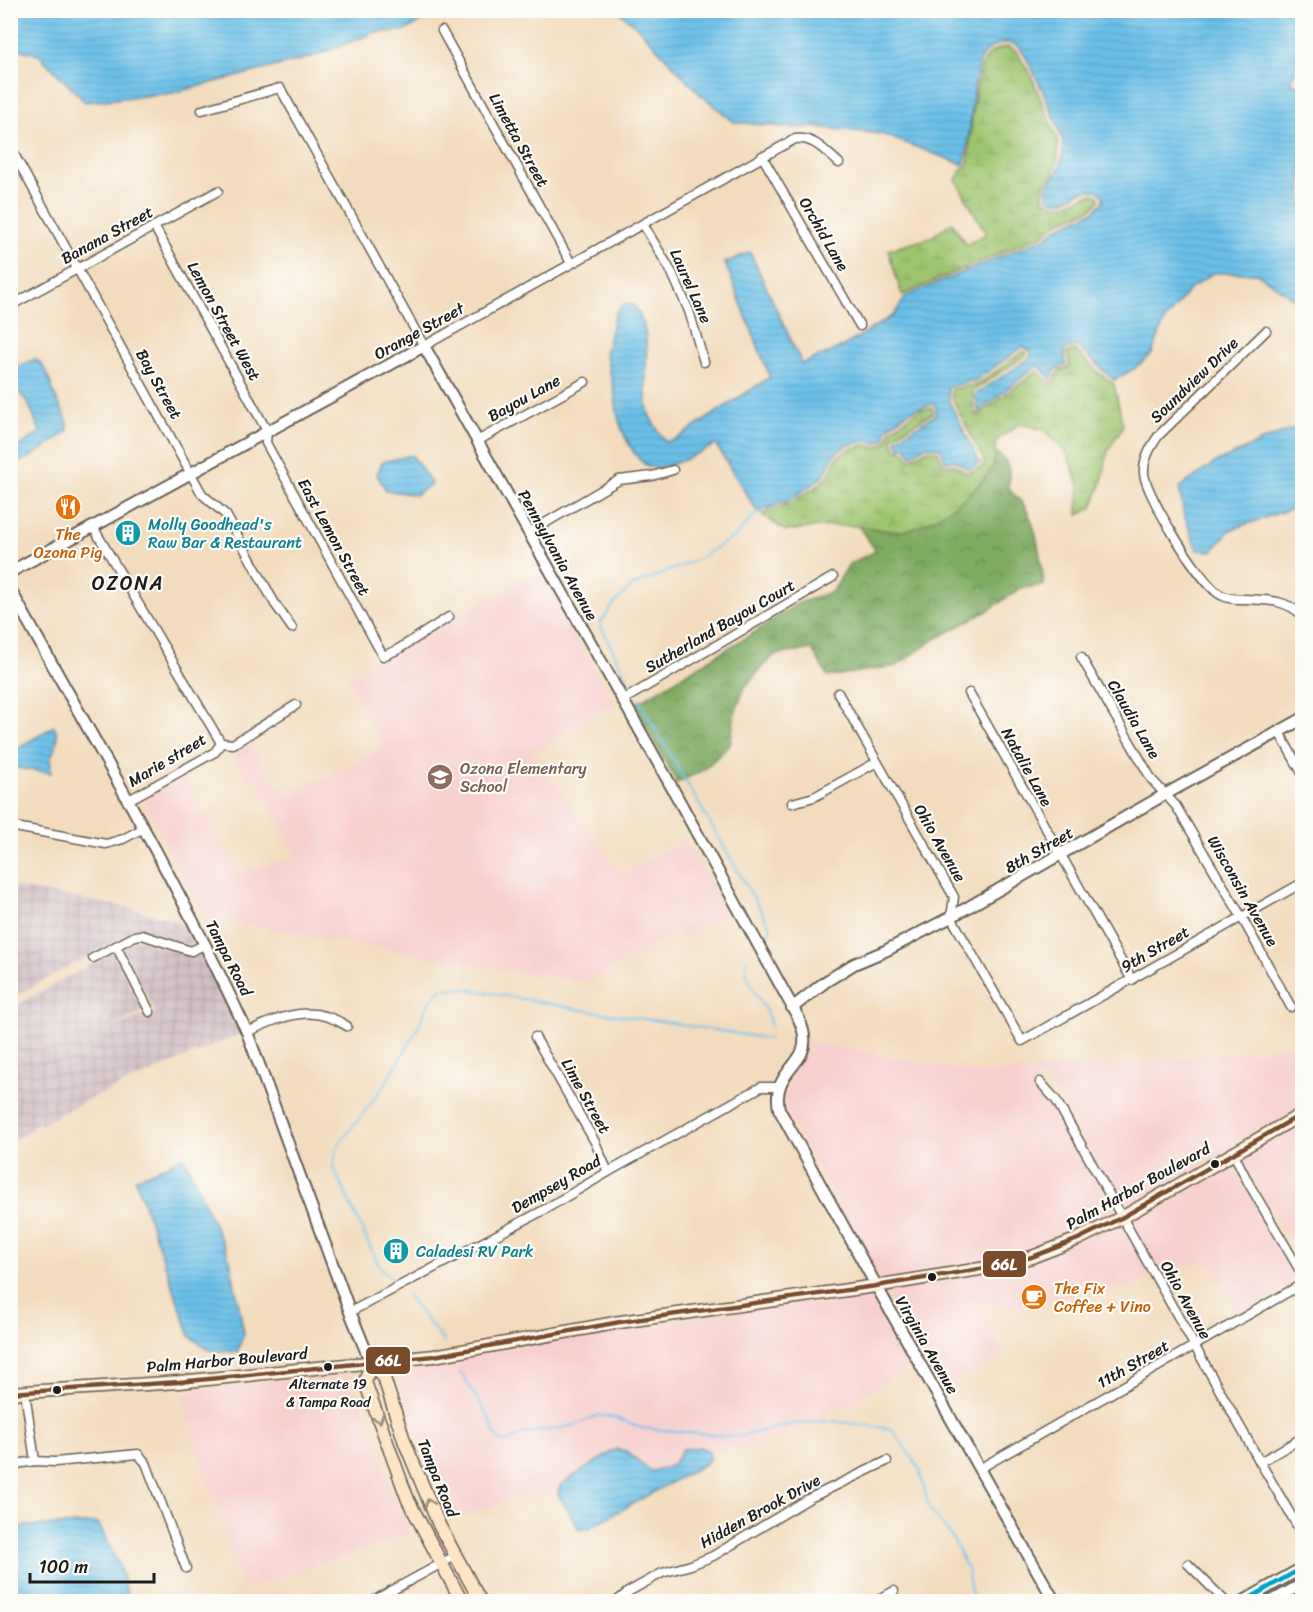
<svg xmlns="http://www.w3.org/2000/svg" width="1313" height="1612" font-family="Sriracha,sans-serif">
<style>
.built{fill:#f7d0ce}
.industrial{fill:url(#industrial-grid)}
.forest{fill:url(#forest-crowns);stroke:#4d633f;stroke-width:1.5}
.wetland{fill:url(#wetland-marsh);stroke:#5c7046;stroke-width:1.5}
.water{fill:url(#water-rules);stroke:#446e82;stroke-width:1.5}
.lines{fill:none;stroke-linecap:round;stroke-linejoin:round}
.stream{stroke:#6bc0e8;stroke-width:2}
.minor-casing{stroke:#675f54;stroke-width:11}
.tertiary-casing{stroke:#675f54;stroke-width:14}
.secondary-casing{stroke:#675f54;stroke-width:15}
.minor{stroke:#fff;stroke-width:8}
.tertiary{stroke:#fff;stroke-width:10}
.secondary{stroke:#fde5c5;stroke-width:12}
.bus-1-casing{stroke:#fdfcf7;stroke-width:9}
.bus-2-casing{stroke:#fdfcf7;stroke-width:9}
.bus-1{stroke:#7a4b2a;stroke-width:4.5}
.bus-2{stroke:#01a2c5;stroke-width:4.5}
.oneway{stroke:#988b79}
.bus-dot{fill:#1c1c1c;stroke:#fdfcf7;stroke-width:2}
.labels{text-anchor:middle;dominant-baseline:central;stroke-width:4.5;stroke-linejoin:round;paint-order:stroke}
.bus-label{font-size:14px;fill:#1c1c1c;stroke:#fdfcf7}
.street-label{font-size:16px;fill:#1c1c1c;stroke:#fdfcf7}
.culture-label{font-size:16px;fill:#0d838f;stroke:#fdfcf7;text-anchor:start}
.food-label{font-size:16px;fill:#c56008;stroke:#fdfcf7}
.education-label{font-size:16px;fill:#785e54;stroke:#fdfcf7;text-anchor:start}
.quarter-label{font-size:20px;letter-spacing:1.5px;fill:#1c1c1c;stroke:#fdfcf7}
.line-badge{stroke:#fdfcf7;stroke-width:2}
.badge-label{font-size:16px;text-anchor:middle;font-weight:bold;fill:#fff}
</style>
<defs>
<pattern id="industrial-grid" width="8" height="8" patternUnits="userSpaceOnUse" patternTransform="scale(1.5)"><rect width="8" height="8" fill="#d2bec4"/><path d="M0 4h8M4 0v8" fill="none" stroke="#b4a3a8"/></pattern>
<pattern id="forest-crowns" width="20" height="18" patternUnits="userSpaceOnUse" patternTransform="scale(1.5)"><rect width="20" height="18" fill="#7eaa62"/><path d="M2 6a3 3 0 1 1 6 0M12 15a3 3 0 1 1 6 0" fill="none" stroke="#668a50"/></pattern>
<pattern id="wetland-marsh" width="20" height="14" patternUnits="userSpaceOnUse" patternTransform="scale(1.5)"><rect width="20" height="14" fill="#9dc570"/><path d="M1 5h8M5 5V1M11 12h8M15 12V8" fill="none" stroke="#87a960"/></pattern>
<pattern id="water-rules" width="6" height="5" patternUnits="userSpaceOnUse" patternTransform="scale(1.5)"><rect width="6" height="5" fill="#6bc0e8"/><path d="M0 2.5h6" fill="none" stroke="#5ca4c6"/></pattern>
</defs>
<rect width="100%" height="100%" fill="#fdfcf7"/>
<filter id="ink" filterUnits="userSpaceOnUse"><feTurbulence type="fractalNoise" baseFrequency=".0167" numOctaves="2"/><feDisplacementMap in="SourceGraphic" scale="12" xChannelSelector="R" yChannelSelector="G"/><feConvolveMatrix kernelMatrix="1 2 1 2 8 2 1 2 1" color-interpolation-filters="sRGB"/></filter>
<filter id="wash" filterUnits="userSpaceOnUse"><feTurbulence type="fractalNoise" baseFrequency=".008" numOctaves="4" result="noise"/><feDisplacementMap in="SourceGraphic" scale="24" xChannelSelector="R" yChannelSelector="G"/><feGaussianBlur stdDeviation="1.35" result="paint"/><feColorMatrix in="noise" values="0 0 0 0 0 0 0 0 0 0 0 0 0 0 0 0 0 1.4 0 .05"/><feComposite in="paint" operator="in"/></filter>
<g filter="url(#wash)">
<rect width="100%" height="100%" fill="#f3dcbd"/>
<g class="built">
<path d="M540 572 614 705 532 753 622 875 686 839 726 912 680 938 676 932 589 982 521 973 205 917 141 797 183 775 237 871 297 858 258 783 247 779 231 750 248 740 271 780 292 792 314 779 317 784 384 746 346 677Z"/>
<path d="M809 1042 978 1073 1127 1064 1301 1045 1302 1047V1109L1125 1211 1060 1098 1041 1076 1034 1082 1052 1103 1117 1215 1052 1246 991 1262 879 1281 783 1107 784 1100 795 1070Z"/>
<path d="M1302 1119V1264L1253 1181 1239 1154Z"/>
<path d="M1231 1159 1245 1186 1301 1280 1240 1315 1206 1260 1161 1275 1130 1218Z"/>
<path d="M1121 1223 1152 1278 1123 1288 1008 1308 977 1303 1005 1354 941 1390 883 1289 992 1271Z"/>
<path d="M873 1291 916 1365 803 1429H798L746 1449 709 1452 700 1447 678 1458 666 1469 651 1471 635 1458 560 1485 558 1494 521 1496 455 1519 429 1467 398 1383 396 1366 463 1357 800 1300Z"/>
<path d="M344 1372 366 1413 390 1487 411 1534 244 1590 180 1393Z"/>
</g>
<g class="industrial">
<path d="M10 886 130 908 189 925 198 943 191 946 144 931 133 932 11 998Z"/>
<path d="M136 940H141L189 955 202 951 242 1033 85 1101 40 1125V1121L29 1131 11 1142V1008L113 952 144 1010 103 1032 150 1012 141 1021 156 1013 122 948Z"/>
</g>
<path class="forest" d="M995 452C1010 460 1011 472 1008 487 1012 495 1019 498 1024 505 1037 525 1041 562 1044 585L1021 588 987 611 937 638 896 666 828 677 812 649 775 655 762 667 745 687 735 713 730 745 703 770 677 783 634 705 760 629 797 604 833 591 849 564 876 551 858 526 899 531 994 466Z"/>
<g class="wetland">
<path d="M1008 47 1016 51 1030 73 1058 141V158L1052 177 1044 184 1043 199C1064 214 1073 196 1094 194L1099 197V201L1092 208 1055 224 1043 235 902 295 888 250 930 238 952 222 966 245 986 234 956 180 962 169 966 167 968 163C971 136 973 84 984 61 989 52 999 48 1008 47Z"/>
<path d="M1075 350 1099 373 1114 384 1123 426 1108 450 1102 482 1092 508 1078 515 1079 486 1067 454 1045 430 1019 424 996 441C995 449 996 461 992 468 977 492 928 529 900 531 887 532 872 527 859 526 835 524 810 528 786 531L762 515 790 503 815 488 829 475 836 458 848 450 865 445 875 448 887 442 890 431 906 419 921 409 932 408 933 413 893 436 892 440 897 450 904 451 910 460 926 450 938 451 943 465H955L967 473 982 467 984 461 952 398V389L978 384 1023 352H1026V355L973 391 974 413 978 415 1037 371 1049 383H1053L1058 372 1070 366 1067 352Z"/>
</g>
<g class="water">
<path d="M11 10H503V11L429 17 405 31 376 32 312 57 173 93 85 102 39 55 11 47Z"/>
<path d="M618 11H1302V55L1291 83 1302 86V304L1256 273H1213L1189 290 1164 322 1152 354 1134 369 1114 380 1077 346 1064 349 1066 365 1055 370 1051 380 1038 365 978 412 976 394 1031 357 1030 350 1023 347 976 380 948 387 949 401 980 463 968 469 956 461 945 462 941 448 925 446 911 456 906 446 900 448 896 439 936 415 935 404C913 407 903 415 886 430L885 439 875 444 865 441 846 446 833 456 825 474 812 485 789 500 758 513 716 445C700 451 667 472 650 467 634 461 622 432 618 417 616 408 616 399 614 390 611 375 606 364 605 349L606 350 615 314 624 304 633 305C658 334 639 379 649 414 652 423 661 434 666 442L678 438 770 377 725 263 750 252 802 364 842 347 894 315 906 296 1045 238 1057 228 1094 211 1103 202V195L1096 190C1091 190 1085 190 1080 192 1067 198 1060 207 1047 197V185C1059 175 1066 155 1062 139 1059 126 1027 54 1019 47 1007 38 991 46 982 56 979 60 978 68 977 74 969 103 972 136 964 165L881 134 816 127 793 128 734 122 699 93 638 28Z"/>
<path d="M35 359C49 367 50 387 57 400 61 411 70 419 68 431L34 455 11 466V452L40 432 28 403 19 392 11 390V370Z"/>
<path d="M1302 421V505L1230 530 1212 551 1197 550 1184 515 1179 488 1213 464 1262 441 1298 427Z"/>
<path d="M412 455 432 484 415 495 386 490 377 475 382 462Z"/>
<path d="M54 726C61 737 56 746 51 757 50 762 51 768 51 773L11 767V753Z"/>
<path d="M184 1157 230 1260 244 1333 237 1352 208 1350 190 1336 135 1179Z"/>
<path d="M700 1447 709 1452 710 1457 705 1464 585 1530 579 1529 558 1494 560 1485 616 1449 626 1451 651 1471C668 1469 675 1465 682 1449Z"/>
<path d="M98 1523 119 1565 129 1601H11V1527Z"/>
</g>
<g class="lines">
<g class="stream">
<path d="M631 687 600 624 613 605 632 586 696 560 735 536 758 512"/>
<path d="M638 699 771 928 764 942"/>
<path d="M746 961C743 984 768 1004 771 1027"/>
<path d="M393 1280 379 1266 333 1167 337 1147 382 1089 417 1030 428 1004 441 989 462 988 583 1010 666 1022 769 1039"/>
<path d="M407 1295 444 1342"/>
<path d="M460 1372 489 1417 495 1435 502 1442 510 1441 522 1434 572 1426 599 1415 616 1418 641 1428 736 1437 791 1424 834 1421 892 1429 919 1468 929 1508 952 1537 967 1569 973 1602"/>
</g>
</g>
</g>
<g filter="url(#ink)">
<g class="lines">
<defs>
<g id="minor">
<path d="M442 31 571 263"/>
<path d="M202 110 280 88 424 346 795 139C813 136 826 152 839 163"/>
<path d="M10 147 202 494 226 515 275 604 292 628"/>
<path d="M762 156 860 326"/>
<path d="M643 224 672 273 689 311 704 362"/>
<path d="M154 226 267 431 266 443 383 656 397 650 449 617"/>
<path d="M10 306 218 191"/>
<path d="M1266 331 1159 435C1151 446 1143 459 1144 473 1145 494 1202 586 1221 595 1228 599 1235 599 1243 599 1266 600 1285 599 1302 615"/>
<path d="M477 441 585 382"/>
<path d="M93 527 221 743"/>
<path d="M528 533 619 480 652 476 673 470"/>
<path d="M1081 657 1152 780 1176 806 1241 916 1291 1007"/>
<path d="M838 693 954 897 951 917 1022 1041 1302 883"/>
<path d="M969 693 1132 980"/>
<path d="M623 700 833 577"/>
<path d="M1279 732 1302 773"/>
<path d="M221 743 233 744 296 705"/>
<path d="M127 801 215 752 221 743"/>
<path d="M792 803 814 797 877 762"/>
<path d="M10 826 106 844 123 839 142 829"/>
<path d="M116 946 150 1012"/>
<path d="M93 958 135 936 142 935 191 951 204 945"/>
<path d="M247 1032C283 1016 311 1003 347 1026"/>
<path d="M535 1037 595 1142 608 1172"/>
<path d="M1040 1082 1056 1100 1065 1116 1260 1462 1302 1534"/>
<path d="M1233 1152 1249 1184 1302 1274"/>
<path d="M350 1312 542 1211 608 1172 761 1087H778"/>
<path d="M25 1392 35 1461"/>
<path d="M1260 1462 1302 1438"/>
<path d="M10 1465 35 1461 55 1462 138 1454 146 1463 186 1568"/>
<path d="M979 1469 1302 1284"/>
<path d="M1188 1564 1226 1602"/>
<path d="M390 1591 396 1602"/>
<path d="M371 1602 455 1556"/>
<path d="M616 1602 628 1592 662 1573 691 1565 713 1556 808 1499 887 1461"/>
<path d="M874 1602 894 1591"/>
</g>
<g id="tertiary">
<path d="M10 572 424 346 670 784 799 1019C801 1025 804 1031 804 1037 808 1065 771 1071 779 1109 869 1274 961 1438 1055 1602"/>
<path d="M10 589C91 735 177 880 247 1032L350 1312 371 1363"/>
<path d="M792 1008 825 982 854 964 885 951 951 917 1164 795 1302 719"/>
<path d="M1242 1602 1302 1568"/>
<path d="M1270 1602 1302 1584"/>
</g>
<g id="secondary">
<path d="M371 1363 384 1378 405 1443 439 1525 481 1602"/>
<path d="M371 1363 365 1382 408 1500 462 1602"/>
<path d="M10 1393 179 1382 434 1356 620 1322 876 1286 992 1267 1032 1257 1078 1239 1123 1217 1302 1114"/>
</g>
</defs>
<use href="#minor" class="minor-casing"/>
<use href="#tertiary" class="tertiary-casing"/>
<use href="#secondary" class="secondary-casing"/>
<use href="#minor" class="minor"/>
<use href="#tertiary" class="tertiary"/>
<use href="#secondary" class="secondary"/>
<defs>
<path id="bus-1" d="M10 1393 179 1382 434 1356 620 1322 876 1286 992 1267 1032 1257 1078 1239 1123 1217 1302 1114"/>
<path id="bus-2" d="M1243 1602 1302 1568"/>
</defs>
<use href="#bus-1" class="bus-1-casing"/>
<use href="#bus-2" class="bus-2-casing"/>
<use href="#bus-1" class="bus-1"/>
<use href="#bus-2" class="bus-2"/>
</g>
<defs><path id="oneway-chevron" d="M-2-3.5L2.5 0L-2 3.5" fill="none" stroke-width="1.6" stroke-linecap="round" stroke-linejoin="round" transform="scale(1.5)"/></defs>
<g class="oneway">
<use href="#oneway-chevron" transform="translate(379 1419) rotate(70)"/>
<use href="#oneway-chevron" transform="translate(429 1503) rotate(-113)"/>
</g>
</g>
<defs>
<symbol id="restaurant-disc" viewBox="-11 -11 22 22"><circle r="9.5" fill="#e8710a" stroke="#fdfcf7"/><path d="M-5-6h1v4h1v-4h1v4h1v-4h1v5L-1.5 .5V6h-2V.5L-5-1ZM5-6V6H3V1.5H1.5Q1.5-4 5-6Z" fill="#fff"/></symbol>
<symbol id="building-disc" viewBox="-11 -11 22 22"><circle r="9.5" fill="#0f9aa8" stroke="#fdfcf7"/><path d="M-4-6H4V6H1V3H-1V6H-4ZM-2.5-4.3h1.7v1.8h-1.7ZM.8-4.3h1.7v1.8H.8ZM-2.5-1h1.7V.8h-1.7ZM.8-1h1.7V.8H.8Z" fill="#fff"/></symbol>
<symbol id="school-disc" viewBox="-11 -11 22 22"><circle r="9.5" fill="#8d6e63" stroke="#fdfcf7"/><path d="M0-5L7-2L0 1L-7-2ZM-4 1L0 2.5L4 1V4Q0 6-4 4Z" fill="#fff"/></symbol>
<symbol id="cafe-disc" viewBox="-11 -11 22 22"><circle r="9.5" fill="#e8710a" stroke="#fdfcf7"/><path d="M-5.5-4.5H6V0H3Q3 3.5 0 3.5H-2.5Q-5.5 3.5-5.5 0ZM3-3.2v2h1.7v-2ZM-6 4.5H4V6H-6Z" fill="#fff"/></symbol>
</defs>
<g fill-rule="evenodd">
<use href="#restaurant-disc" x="53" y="492" width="30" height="30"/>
<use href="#building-disc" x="113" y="518" width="30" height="30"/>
<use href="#school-disc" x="425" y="762" width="30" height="30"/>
<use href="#building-disc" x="381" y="1236" width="30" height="30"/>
<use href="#cafe-disc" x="1019" y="1282" width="30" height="30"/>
</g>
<g class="bus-dot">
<circle cx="1215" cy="1164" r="5"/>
<circle cx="932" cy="1277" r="5"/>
<circle cx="328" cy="1367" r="5"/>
<circle cx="57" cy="1390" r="5"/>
</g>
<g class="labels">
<g class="bus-label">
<text x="328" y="1384">Alternate 19<tspan x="328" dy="18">&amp; Tampa Road</tspan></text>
</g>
<g class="street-label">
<text transform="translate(519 140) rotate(61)">Limetta Street</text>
<text transform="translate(824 234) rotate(60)">Orchid Lane</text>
<text transform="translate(107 235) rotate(-29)">Banana Street</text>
<text transform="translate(691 286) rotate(66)">Laurel Lane</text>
<text transform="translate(224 321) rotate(61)">Lemon Street West</text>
<text transform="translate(419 331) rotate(-29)">Orange Street</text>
<text transform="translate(1194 380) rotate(-44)">Soundview Drive</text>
<text transform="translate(159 384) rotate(61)">Bay Street</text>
<text transform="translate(524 398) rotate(-29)">Bayou Lane</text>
<text transform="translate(334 537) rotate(61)">East Lemon Street</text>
<text transform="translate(558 555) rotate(61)">Pennsylvania Avenue</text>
<text transform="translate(720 626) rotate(-30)">Sutherland Bayou Court</text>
<text transform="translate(1134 719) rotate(60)">Claudia Lane</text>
<text transform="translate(167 760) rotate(-31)">Marie street</text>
<text transform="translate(1027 767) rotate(61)">Natalie Lane</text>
<text transform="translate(940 843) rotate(60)">Ohio Avenue</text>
<text transform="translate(1039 850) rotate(-30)">8th Street</text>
<text transform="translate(1243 891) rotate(60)">Wisconsin Avenue</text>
<text transform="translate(1155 949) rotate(-30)">9th Street</text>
<text transform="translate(229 958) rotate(63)">Tampa Road</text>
<text transform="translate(586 1096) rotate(61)">Lime Street</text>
<text transform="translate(556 1184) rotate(-30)">Dempsey Road</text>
<text transform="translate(1138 1186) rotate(-29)">Palm Harbor Boulevard</text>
<text transform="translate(1186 1300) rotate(61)">Ohio Avenue</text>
<text transform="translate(927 1345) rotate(60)">Virginia Avenue</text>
<text transform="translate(227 1360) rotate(-5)">Palm Harbor Boulevard</text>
<text transform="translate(1133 1364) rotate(-30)">11th Street</text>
<text transform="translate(438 1478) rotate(68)">Tampa Road</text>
<text transform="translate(760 1511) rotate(-29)">Hidden Brook Drive</text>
</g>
<g class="culture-label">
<text x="148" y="524">Molly Goodhead's<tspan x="148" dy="18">Raw Bar &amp; Restaurant</tspan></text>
<text x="416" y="1251">Caladesi RV Park</text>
</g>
<g class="food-label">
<text x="68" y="534">The<tspan x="68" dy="18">Ozona Pig</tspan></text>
<text x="1054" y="1288" text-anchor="start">The Fix<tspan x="1054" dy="18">Coffee + Vino</tspan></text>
</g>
<g class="education-label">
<text x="460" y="768">Ozona Elementary<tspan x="460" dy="18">School</tspan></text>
</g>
<g class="quarter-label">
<text x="128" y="583">OZONA</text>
</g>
</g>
<g class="line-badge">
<rect x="982" y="1250" width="45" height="28" rx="6" fill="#7a4b2a"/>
<rect x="365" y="1346" width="46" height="29" rx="6" fill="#7a4b2a"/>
</g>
<g class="badge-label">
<text x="1004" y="1270">66L</text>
<text x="388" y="1366">66L</text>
</g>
<rect width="1313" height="1612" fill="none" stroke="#fdfcf7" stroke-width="36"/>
<path d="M30 1573v9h124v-9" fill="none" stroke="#1c1c1c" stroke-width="3"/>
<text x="39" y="1573" font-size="18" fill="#1c1c1c" stroke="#fdfcf7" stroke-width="4.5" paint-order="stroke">100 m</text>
</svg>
